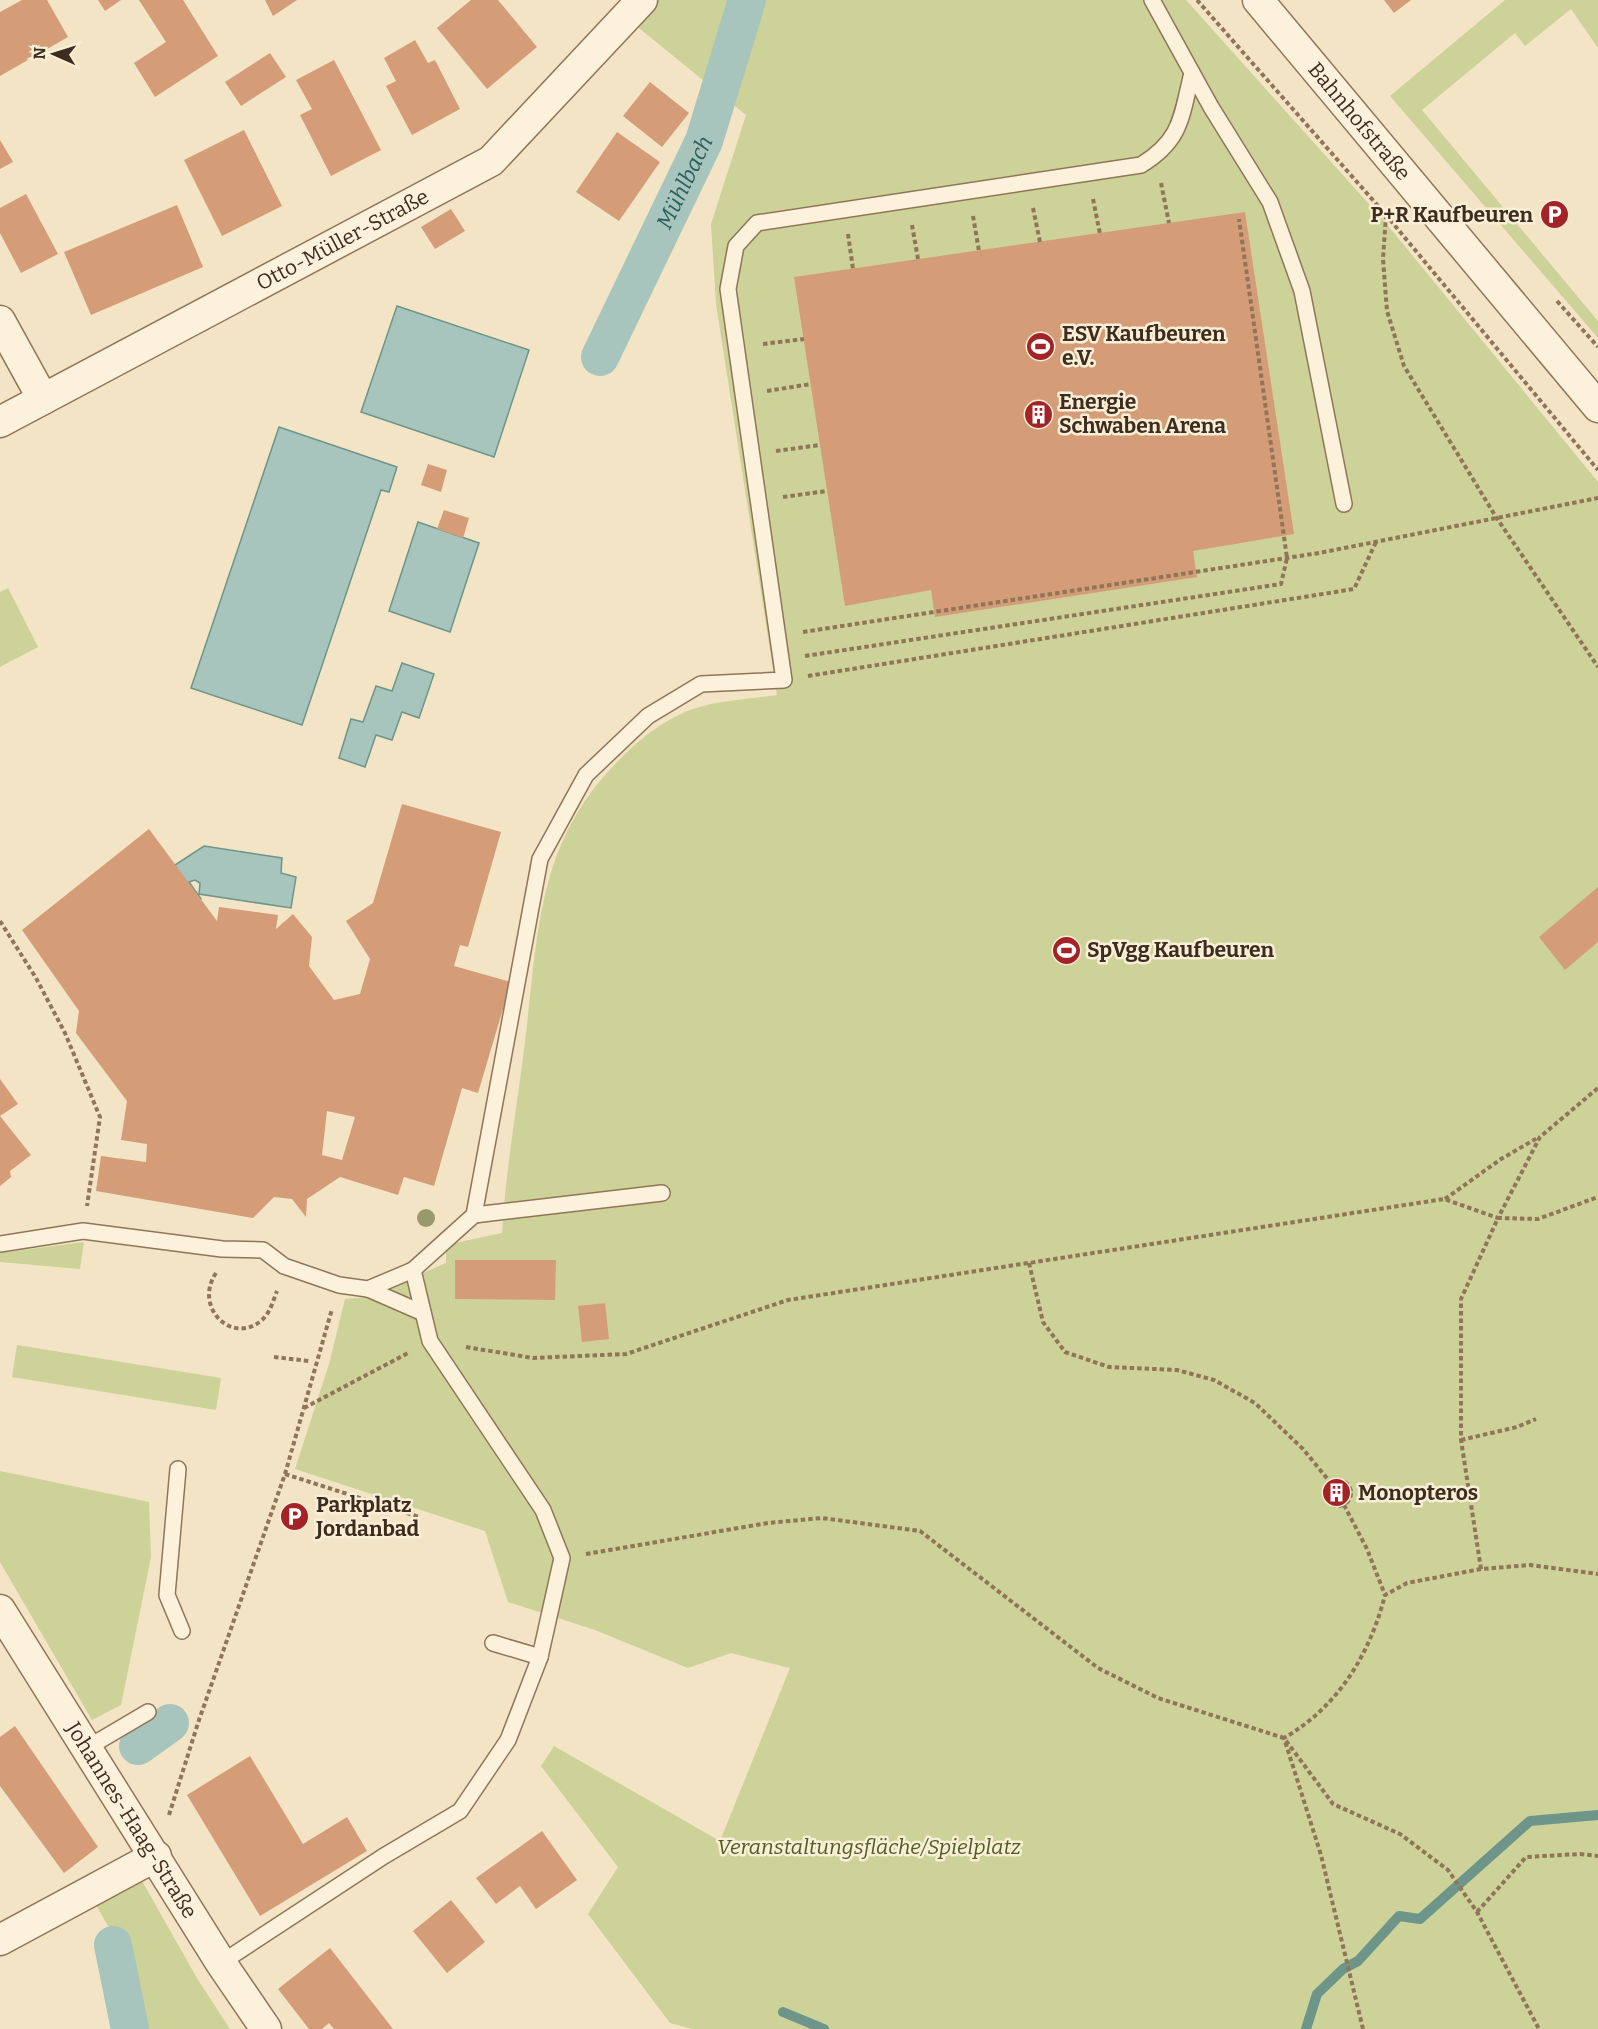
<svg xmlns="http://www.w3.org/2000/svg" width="1598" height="2029" font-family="Bitter,serif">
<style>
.green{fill:#ccd298}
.water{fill:#a7c5bc;stroke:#6d958a;stroke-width:1.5}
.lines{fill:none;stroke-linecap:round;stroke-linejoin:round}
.stream{stroke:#6d958a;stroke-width:10}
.canal{stroke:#a7c5bc;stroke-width:38}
.building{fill:#d49d78;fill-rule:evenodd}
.lane-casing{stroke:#907559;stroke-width:18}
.street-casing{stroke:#907559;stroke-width:33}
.path{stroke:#907559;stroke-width:4;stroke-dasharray:4.5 3;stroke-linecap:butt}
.lane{stroke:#fcf1da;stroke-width:15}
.street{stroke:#fcf1da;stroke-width:30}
.tree{fill:#989a6c}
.labels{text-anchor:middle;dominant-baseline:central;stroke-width:5;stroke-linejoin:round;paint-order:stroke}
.street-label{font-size:21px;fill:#3e2d1e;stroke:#f9eed6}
.poi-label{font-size:21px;font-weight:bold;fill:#3e2d1e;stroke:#f9eed6;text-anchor:start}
.park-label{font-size:21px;font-style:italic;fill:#4f5d23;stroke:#f9eed6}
.water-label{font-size:22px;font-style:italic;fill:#2c5f5b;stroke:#f9eed6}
</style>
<rect width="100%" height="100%" fill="#f2e4c5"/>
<g class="green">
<path d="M656 0H1186L1385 222 1598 482V2029H692L670 2023 588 1914 618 1867 541 1766 554 1746 720 1841 790 1668 731 1653 688 1668 595 1630 508 1602 485 1531 295 1469 329 1364 345 1299 368 1297 446 1263V1245L502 1233C506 1166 518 1101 526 1034 539 926 538 840 621 758 642 737 668 717 696 708 722 700 751 699 777 695L716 304 711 224 746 115 634 24Z"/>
<path d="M1505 0H1598V48L1571 9 1525 46 1515 33 1422 110 1598 321V338L1390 96Z"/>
<path d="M8 588 38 647 0 667V592Z"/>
<path d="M84 1242 80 1269 0 1262V1253Z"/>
<path d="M17 1345 221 1378 216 1410 12 1377Z"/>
<path d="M0 1471 149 1502 151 1557 121 1705 92 1720 0 1562Z"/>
<path d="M142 1881 198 1980 230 2029H136L118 1943 96 1905Z"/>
</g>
<g class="water">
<path d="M397 306 529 350 494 457 361 412Z"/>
<path d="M279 427 397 467 389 492 381 490 302 725 191 688Z"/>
<path d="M418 522 479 543 450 632 389 611Z"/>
<path d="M402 663 434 674 419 718 402 712 392 740 376 735 365 767 339 758 351 719 363 722 376 686 392 691Z"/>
<path d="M204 846 282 858 281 873 296 877 291 908 199 894 200 883 195 880 189 882 201 899 161 937 175 865Z"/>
</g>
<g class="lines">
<g class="stream">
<path d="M783 2012 824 2029"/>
<path d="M1306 2029 1317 1994 1343 1969 1358 1961 1399 1916 1420 1919 1530 1821 1598 1815"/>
</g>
<g class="canal">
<path id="s1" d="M600 357 704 141 747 0"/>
<path d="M138 1746 170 1723"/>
<path d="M113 1945 130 2029"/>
</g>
</g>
<g class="building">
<path d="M22 0H47L68 37 0 76V12Z"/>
<path d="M98 0H121L105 11Z"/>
<path d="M139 0H183L218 56 155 97 134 63 166 42Z"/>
<path d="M265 0H297L273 16Z"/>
<path d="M471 0H498L537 47 487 89 437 28Z"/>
<path d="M1384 0H1411L1394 13Z"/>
<path d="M415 40 428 63 435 60 460 109 412 135 386 86 396 81 384 58Z"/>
<path d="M270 53 286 77 241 106 225 82Z"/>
<path d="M334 60 381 150 331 176 300 115 312 109 296 80Z"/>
<path d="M650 82 689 113 662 147 623 116Z"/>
<path d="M244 130 282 206 222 236 184 160Z"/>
<path d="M617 132 660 162 619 221 576 192Z"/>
<path d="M0 140 13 162 0 169Z"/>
<path d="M26 194 58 254 21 273 0 233V208Z"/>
<path d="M177 205 203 267 91 315 64 252Z"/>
<path d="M451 209 465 231 435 249 421 227Z"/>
<path d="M1245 212 1294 534 1193 551 1197 577 935 617 931 590 845 606 794 277Z"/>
<path d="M428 464 447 470 441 492 421 485Z"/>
<path d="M444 510 469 518 463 538 437 529Z"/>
<path d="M402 804 501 832 468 947 460 945 454 966 511 982 478 1093 462 1088 434 1186 404 1177 398 1195 340 1177 307 1199 306 1217 292 1199 274 1197 253 1218 96 1191 101 1156 146 1162 147 1144 121 1140 127 1101 76 1033 79 1011 22 930 149 829 217 921 219 907 278 915 276 929 293 914 312 937 309 966 334 1000 360 994 370 959 346 921 373 903ZM327 1111 355 1117 342 1160 322 1155Z"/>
<path d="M1598 887V942L1565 970 1539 937Z"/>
<path d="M0 1079 18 1104 0 1116Z"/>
<path d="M0 1116 31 1155 10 1171 11 1177 0 1186Z"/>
<path d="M455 1260H556L555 1300 455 1299Z"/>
<path d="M605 1303 609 1339 582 1342 578 1306Z"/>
<circle cx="1338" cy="1494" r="6"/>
<path d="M15 1726 98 1847 64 1873 0 1786V1737Z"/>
<path d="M250 1756 303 1844 347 1817 367 1851 260 1916 187 1795Z"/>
<path d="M542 1831 577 1880 536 1909 520 1886 496 1904 476 1878Z"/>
<path d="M451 1900 485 1942 447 1973 413 1931Z"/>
<path d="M330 1948 393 2029H334L329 2023 322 2029H309L278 1989Z"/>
</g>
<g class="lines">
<defs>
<g id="lane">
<path d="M1152 0 1211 107 1270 202 1302 291 1344 504"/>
<path d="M474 1215 662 1193"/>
<path d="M0 1244 83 1231 222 1249 263 1250 284 1266 339 1285 368 1289 423 1313"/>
<path d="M368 1289 413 1270 474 1215 540 859 586 775 648 716 701 684 784 680 728 289 736 246 757 223 1141 165C1182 140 1181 117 1192 73"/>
<path d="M178 1469 167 1595 182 1631"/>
<path d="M493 1643 540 1657"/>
<path d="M87 1748 148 1712"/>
<path d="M221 1963 384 1856 460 1811 508 1740 540 1657 562 1558 543 1510 430 1341 413 1270"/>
</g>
<g id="street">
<path id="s2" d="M1258 0 1598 407"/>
<path d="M0 321 43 399"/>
<path id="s3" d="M0 422 491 161 642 0"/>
<path id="s4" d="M0 1610 221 1963 266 2029"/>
<path d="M0 1940 156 1856"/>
</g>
</defs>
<use href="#lane" class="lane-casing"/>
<use href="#street" class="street-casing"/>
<g class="path">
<path d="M1197 0 1386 215 1598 470"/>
<path d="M1161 183 1169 223"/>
<path d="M1093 199 1100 234"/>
<path d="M1033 208 1040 242"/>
<path d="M1386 215 1383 259 1387 311 1404 366 1496 517 1598 667"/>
<path d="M973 216 979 251"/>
<path d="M912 225 918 259"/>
<path d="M848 234 853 269"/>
<path d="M1557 301 1598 347"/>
<path d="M763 344 804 339"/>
<path d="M767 391 811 384"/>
<path d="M776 451 820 445"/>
<path d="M783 497 827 491"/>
<path d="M803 632 1319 553 1598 498"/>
<path d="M805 656 1281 584 1287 558 1239 219"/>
<path d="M808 676 1354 589 1376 542"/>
<path d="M0 921 36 978 65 1033 100 1117 87 1206"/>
<path d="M1445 1199 1501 1159 1539 1137"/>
<path d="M1029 1263 1043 1322 1065 1352 1109 1367 1177 1370 1214 1380 1255 1403 1303 1449 1330 1482"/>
<path d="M216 1273C193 1307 232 1346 262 1320 270 1313 273 1301 277 1291"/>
<path d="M466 1347 533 1358 626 1354 788 1300 1444 1199 1498 1218 1540 1137 1598 1088"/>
<path d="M274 1357 309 1361"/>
<path d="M304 1408 408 1353"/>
<path d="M1461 1440 1517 1427 1536 1419"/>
<path d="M285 1474 419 1517"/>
<circle cx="1338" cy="1493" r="13"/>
<path d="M1344 1505 1367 1549 1385 1595 1407 1583 1481 1569 1530 1565 1598 1574"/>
<path d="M586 1554 768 1523 822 1518 920 1531 1098 1668 1158 1698 1284 1738 1333 1804 1400 1834 1448 1870 1477 1912 1539 2029"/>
<path d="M1481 1569 1461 1440V1299L1498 1218 1538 1219 1598 1197"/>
<path d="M169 1815 198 1723 285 1474 332 1309"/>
<path d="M1477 1912 1526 1857 1580 1854 1598 1856"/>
<path d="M1363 2029 1321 1855 1284 1738C1338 1707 1370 1654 1385 1595"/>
</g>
<use href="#lane" class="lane"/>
<use href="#street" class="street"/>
</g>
<circle class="tree" cx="426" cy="1218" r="9"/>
<defs>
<symbol id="parking-disc" viewBox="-11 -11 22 22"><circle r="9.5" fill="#a42326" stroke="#f9eed6"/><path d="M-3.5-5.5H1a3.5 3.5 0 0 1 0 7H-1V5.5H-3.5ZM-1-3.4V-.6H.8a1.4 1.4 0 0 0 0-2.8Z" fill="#fff"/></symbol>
<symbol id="stadium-disc" viewBox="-11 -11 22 22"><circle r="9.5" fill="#a42326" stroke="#f9eed6"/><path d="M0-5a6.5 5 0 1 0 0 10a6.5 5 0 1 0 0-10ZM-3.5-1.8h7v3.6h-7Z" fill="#fff"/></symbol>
<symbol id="building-disc" viewBox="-11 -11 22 22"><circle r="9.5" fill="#a42326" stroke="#f9eed6"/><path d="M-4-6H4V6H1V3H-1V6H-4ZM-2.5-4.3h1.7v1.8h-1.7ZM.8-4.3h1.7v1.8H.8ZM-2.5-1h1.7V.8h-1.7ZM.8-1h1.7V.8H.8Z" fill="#fff"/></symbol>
</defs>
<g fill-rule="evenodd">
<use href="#parking-disc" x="1538" y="198" width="33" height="33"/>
<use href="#stadium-disc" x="1024" y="330" width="33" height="33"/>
<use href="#building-disc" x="1022" y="398" width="33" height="33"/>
<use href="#stadium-disc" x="1050" y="934" width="33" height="33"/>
<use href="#building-disc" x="1320" y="1476" width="33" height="33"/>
<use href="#parking-disc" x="278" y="1500" width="33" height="33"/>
</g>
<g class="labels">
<g class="street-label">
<text stroke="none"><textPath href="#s2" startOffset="158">Bahnhofstraße</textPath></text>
<text stroke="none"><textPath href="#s3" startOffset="388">Otto-Müller-Straße</textPath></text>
<text stroke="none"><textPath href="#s4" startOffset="248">Johannes-Haag-Straße</textPath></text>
</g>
<g class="poi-label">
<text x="1533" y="215" text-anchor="end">P+R Kaufbeuren</text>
<text x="1062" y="334">ESV Kaufbeuren<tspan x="1062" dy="24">e.V.</tspan></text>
<text x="1059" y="402">Energie<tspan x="1059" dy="24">Schwaben Arena</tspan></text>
<text x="1087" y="950">SpVgg Kaufbeuren</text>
<text x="1358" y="1493">Monopteros</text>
<text x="316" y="1505">Parkplatz<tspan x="316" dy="24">Jordanbad</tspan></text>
</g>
<g class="park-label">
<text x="869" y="1847">Veranstaltungsfläche/Spielplatz</text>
</g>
<g class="water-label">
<text stroke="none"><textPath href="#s1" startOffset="194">Mühlbach</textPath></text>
</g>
</g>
<g transform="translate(54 54) rotate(273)" stroke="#f9eed6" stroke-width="4.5" paint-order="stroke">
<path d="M0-4.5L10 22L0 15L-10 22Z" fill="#3e2d1e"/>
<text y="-9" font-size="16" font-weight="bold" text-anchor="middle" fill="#3e2d1e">N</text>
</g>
</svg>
